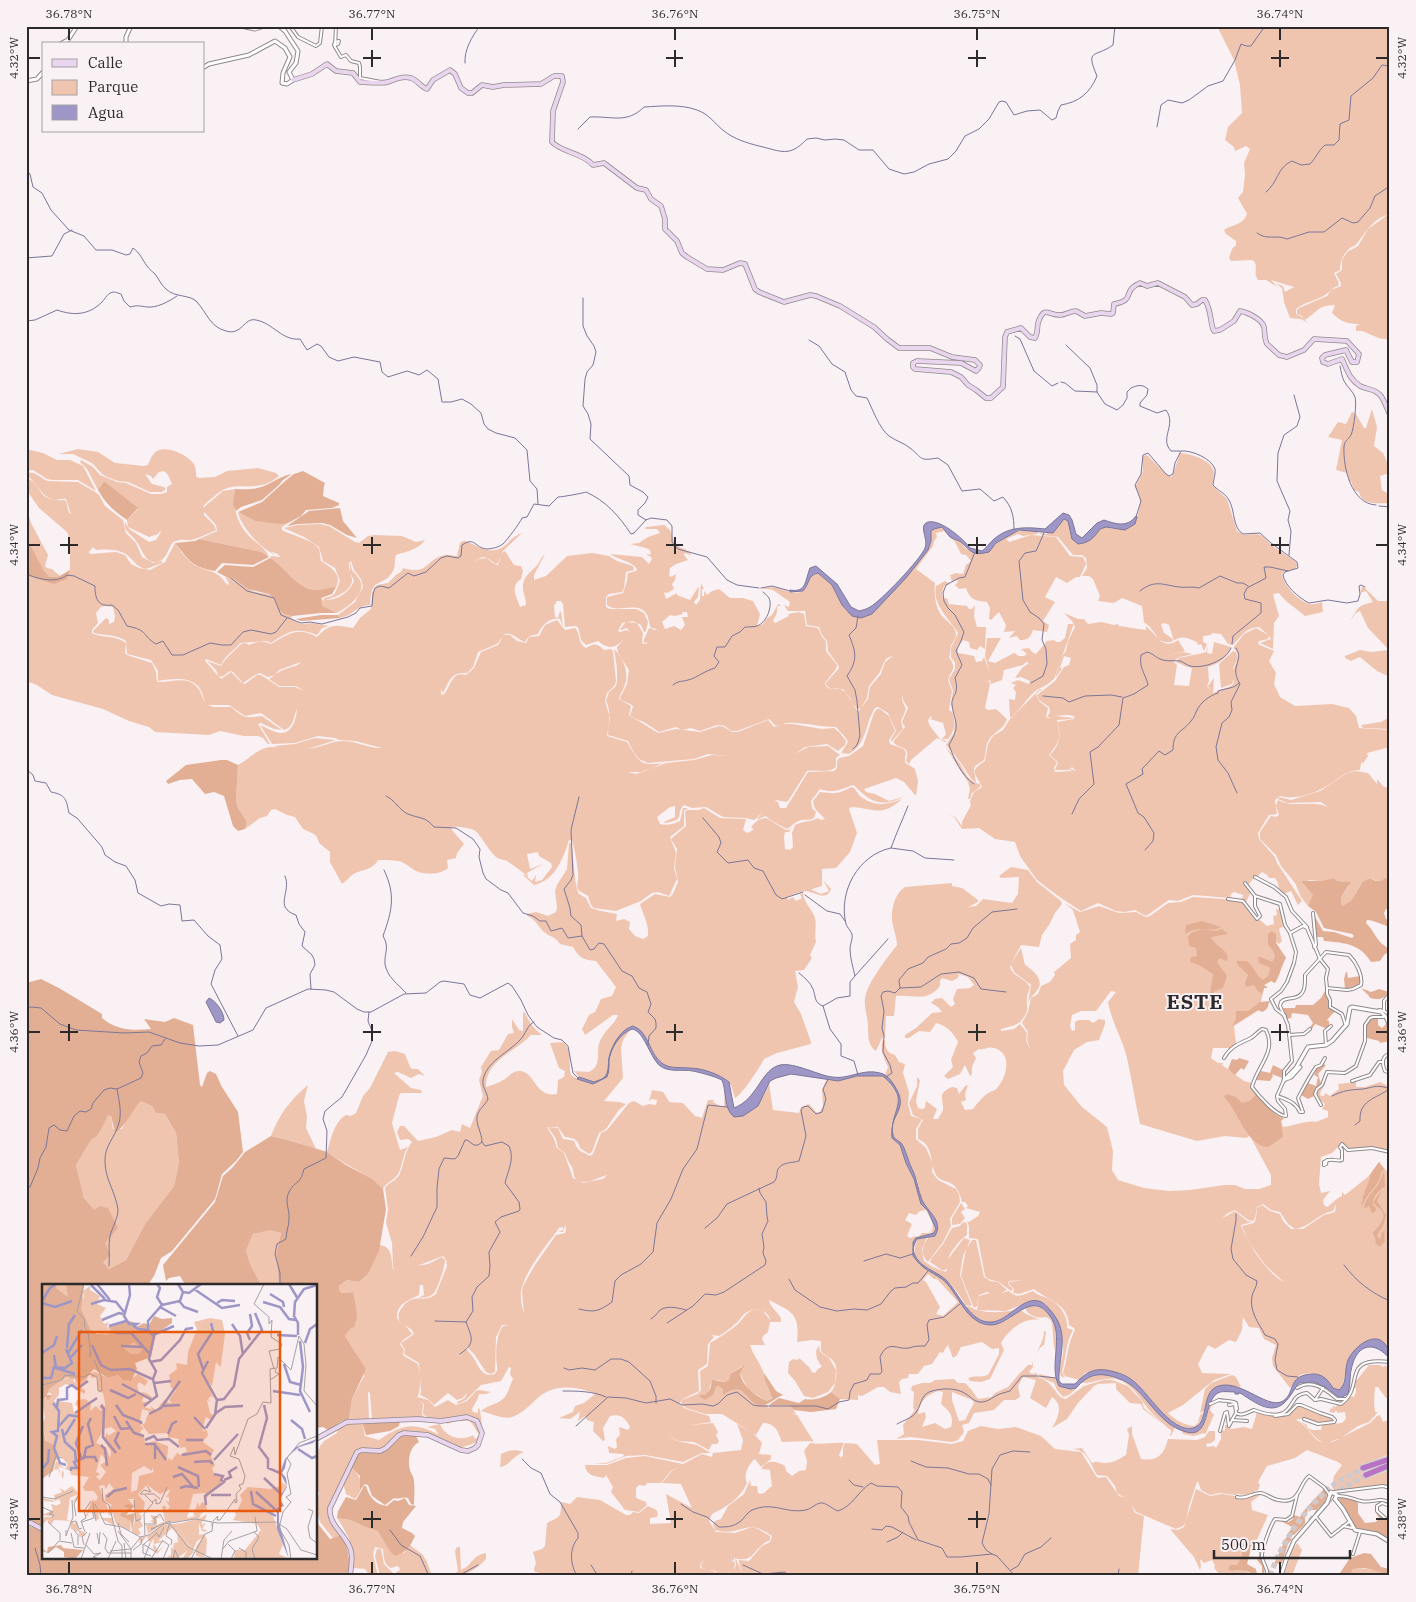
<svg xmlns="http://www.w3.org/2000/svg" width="1416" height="1602" font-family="'IBM Plex Serif',serif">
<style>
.green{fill:#f0c5af;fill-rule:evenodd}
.forest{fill:#e2af94;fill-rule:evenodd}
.water{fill:#9d96c6;stroke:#7b7698}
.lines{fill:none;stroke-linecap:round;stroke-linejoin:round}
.stream{stroke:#7b7698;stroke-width:1}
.motorway-tunnel{stroke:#d0c9cc;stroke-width:5.5;stroke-dasharray:5.5 3;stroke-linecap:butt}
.pedestrian-casing{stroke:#90898c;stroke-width:4}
.minor-casing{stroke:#90898c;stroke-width:4}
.tertiary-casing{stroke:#90898c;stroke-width:5}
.secondary-casing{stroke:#90898c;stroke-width:5.5}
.motorway-casing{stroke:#d1d0d0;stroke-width:8}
.pedestrian{stroke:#fff;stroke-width:2}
.minor{stroke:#fff;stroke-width:2}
.tertiary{stroke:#fff;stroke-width:3}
.secondary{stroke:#e9d5ed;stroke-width:4}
.motorway{stroke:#b772c4;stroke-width:5.5}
.ticks{fill:none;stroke:#2d2a2b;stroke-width:2}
.labels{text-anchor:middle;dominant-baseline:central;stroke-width:4;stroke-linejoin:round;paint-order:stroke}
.district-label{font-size:20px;font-weight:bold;letter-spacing:1px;fill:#2d2a2b;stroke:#f9f1f4}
.inset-river{fill:none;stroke:#9d96c6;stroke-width:2.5}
.inset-road{fill:none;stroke:#a7a1a4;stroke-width:1}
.view{fill:#e8590c;fill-opacity:0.15;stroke:#e8590c;stroke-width:2.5}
.inset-edge{fill:none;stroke:#2d2a2b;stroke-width:2.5}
.neatline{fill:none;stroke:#2d2a2b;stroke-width:2}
.ticks-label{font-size:12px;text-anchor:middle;fill:#2d2a2b}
</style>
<rect width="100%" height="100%" fill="#f9f1f4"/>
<g class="green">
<path d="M1217 26 1390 27V215C1375 216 1366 232 1358 242 1356 246 1352 246 1349 249 1343 254 1340 262 1340 270L1334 273 1339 283 1338 286C1331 288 1331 292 1325 295 1316 301 1304 302 1296 309V314L1302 317 1308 323 1301 319 1290 318 1284 302 1282 288 1275 283 1283 286 1285 292 1294 287 1271 280 1277 287 1266 280H1258C1252 272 1260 264 1252 260L1231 261 1229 258 1232 249 1236 245V241L1226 234 1224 230C1233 224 1242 226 1247 214L1238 198 1243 192 1245 175 1244 163 1250 149 1246 146 1235 151 1234 147 1225 140 1228 127 1242 113 1240 85 1234 60Z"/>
<path d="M1386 216H1390V339C1376 341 1366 329 1356 331V326L1360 324C1348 324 1341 322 1332 313L1335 305C1316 306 1319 311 1305 320L1302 316 1297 314V310L1299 308 1327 296 1331 290 1341 286V283L1336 274 1342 270V260L1347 252 1358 246 1368 229Z"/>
<path d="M1372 409 1377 427 1374 446 1383 453 1387 462 1390 463V473L1380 476 1382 490 1390 495V503C1378 503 1362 506 1359 492L1354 490 1351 481 1349 482 1347 473 1336 470 1342 440 1328 437 1338 422 1346 424 1352 412 1356 414 1364 428H1366Z"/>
<path d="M26 449 43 453 57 460H70L83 466 96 491 78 480H53L47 479 33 470 26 471Z"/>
<path d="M78 449 98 452 115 463 144 466 148 465C150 460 152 454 157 451 167 445 188 455 194 464 196 468 196 472 196 476L198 478 215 477 227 471 258 468 276 473 279 476C257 494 240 481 223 490 216 494 210 500 204 505L203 508 223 491 235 489C232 505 237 525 250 537 257 543 266 549 269 557L262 552 199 539 217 531 216 525 204 512V508V515L214 525 216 530C213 532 195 539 192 540 187 540 181 539 176 541 168 543 169 557 160 561 145 567 143 549 136 541 131 534 124 532 125 522L129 529 149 542 156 540 161 532 160 531 158 534 149 537 128 527 127 520 138 509 104 481 98 490 87 469 80 462 81 460 93 467 100 475 117 482 126 483 151 494H162L167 492V487L172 484 168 475 164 471 159 472 153 479 151 476 145 474 152 484 164 487 166 489 162 492H150L128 482 118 481 107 477 102 474 92 463 73 454H59Z"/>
<path d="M1180 453C1191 454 1213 460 1214 473 1214 477 1213 482 1212 485L1227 499 1237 531 1244 535 1256 534 1261 535 1274 547 1296 562 1297 566 1295 569 1284 572 1282 574C1283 585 1299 602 1310 604 1314 605 1318 603 1322 602L1323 612 1305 616C1296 608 1286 603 1279 593L1273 594 1279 616 1274 623 1273 649 1260 643 1271 639 1269 636 1268 639 1259 641 1258 644 1274 651 1269 661 1276 673 1274 684 1280 697 1295 706 1332 704 1349 708 1356 716 1359 728 1390 730V747L1367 753 1368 756 1364 762 1361 763 1360 770C1345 770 1338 780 1325 787 1313 794 1294 800 1280 796L1275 800 1277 814 1269 815 1258 833 1259 839 1275 857 1277 863 1302 901 1298 905 1291 891 1284 894 1279 891 1278 883 1275 878H1269L1267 875 1262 872 1257 877 1254 876V878L1248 885 1244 883 1252 892H1250V894L1246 902 1242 899 1243 895 1234 892 1231 894 1230 898 1193 895 1178 901 1169 900 1146 916 1135 910 1125 912 1116 911 1098 903 1081 911 1058 896 1037 880 1020 856 1015 842 995 839 979 828 962 829 954 817 946 813 955 817 962 826V822L971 805 970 801 974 792 982 787C975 773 969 771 985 761L988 744 993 736 1003 730 1010 719 1040 689H1042L1036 694 1039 701 1048 708 1046 717 1048 718 1051 717H1047L1050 712 1049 707 1039 700 1037 695 1055 681 1064 667 1069 665 1071 658 1064 656 1060 668 1062 669 1055 678 1062 656 1066 651 1068 641 1075 627 1072 621 1064 613 1078 619H1084L1088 624 1101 622 1114 625 1118 624 1119 626 1146 630V626L1159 639 1150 627 1144 622 1142 606 1122 598 1114 603 1098 601 1100 596 1093 579 1089 576H1082L1087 568 1086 558 1082 555H1073L1058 537 1042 535 1039 533 1046 534 1064 519 1068 521 1078 544C1089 543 1094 538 1100 529L1106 527 1113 529 1135 524C1139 510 1144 499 1135 487L1143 471 1142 457 1146 455 1148 456 1166 474 1171 477 1173 475ZM1165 623 1169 625 1174 641C1181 635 1187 638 1197 642L1198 645 1201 644 1204 651 1207 644 1203 642V636L1211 635 1212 633 1221 634 1228 644 1233 645C1242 636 1245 628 1259 627L1268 635 1256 628 1244 634 1233 648C1242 655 1237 661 1233 670V668L1238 658 1236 652 1233 651 1219 664 1221 688 1232 684 1234 679V683L1231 686 1213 693 1214 678 1208 686 1211 692 1207 686 1209 681 1208 667C1218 664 1228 658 1231 647L1214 642 1212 654 1207 653 1208 646 1206 652 1203 653 1179 658 1176 662C1182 664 1186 667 1192 668L1189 686 1174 685 1177 665 1174 662C1177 655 1186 657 1192 654L1183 652 1167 656 1185 651 1178 640C1171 645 1167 645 1159 640L1165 642H1172L1173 639 1164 633 1161 624ZM1068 715 1074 716V719L1057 722C1062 735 1059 746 1050 755L1058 762 1055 770H1069L1072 767 1076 771 1071 769 1070 770 1073 773 1070 771 1055 772 1054 768 1057 762 1049 755C1054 748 1060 742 1059 733 1059 728 1057 725 1057 720L1071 719 1073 718 1055 716Z"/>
<path d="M26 472 34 473 47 481 78 482 95 492 99 495 105 506 123 520 126 533 136 543 142 557 153 563 162 561V563L146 569C134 566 133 558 124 553 117 549 104 549 96 550L93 547 89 552 90 554 116 552 125 555 131 564 139 568 150 570 165 562 175 543C180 550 186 559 193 564 207 573 217 568 227 585L229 583 225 577 229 579 231 577C239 583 246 588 255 592 260 593 266 593 270 595 282 602 274 612 292 616L291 619 301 624 312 623 329 626 322 628 317 635C296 627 289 631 271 643L267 641 240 643C234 651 225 655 221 665L206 659 205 661 221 679 231 672 241 682 245 684 257 675H261L279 687H295L304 691 296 686H279L269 679C274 676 278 672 283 670 289 667 297 667 301 662L279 670 275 675 268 677 260 673 255 675 243 683 233 672 230 671 223 676 219 677 216 670 207 661 221 666C226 657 234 652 241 644L246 643 249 645C257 641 264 641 271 644 288 634 298 626 317 637 329 624 335 624 353 628L360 618 371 609 372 593 377 585 388 583 397 574 401 572 403 568C429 576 425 559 445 555 448 554 454 556 457 556L460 543 463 541H466C481 548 493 557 508 543 512 538 516 535 522 533L503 551 498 563 495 564C488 557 482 554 475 562L479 559 487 558 494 564 498 565 502 553 505 551 514 565 521 566 523 571 521 579C510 586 516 596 520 607L526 605C526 598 523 593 523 588 522 576 532 572 538 564 541 560 541 557 545 554L534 575V580L546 576 567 556 592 553 609 556 617 561 633 566 634 570 626 572 624 588 622 592 609 594 606 597V607L610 609H636L644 613 648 622 646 631 644 632 641 625 633 621 622 623 618 631 620 632 627 630 630 632 627 628 621 630 620 629 626 622 637 623 643 633 642 642 643 644 649 643 643 642 649 628 655 630 657 629 651 628C649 624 649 617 646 613 636 601 617 614 607 605V597L623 593 627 581 628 573 636 571 637 569C632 561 618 560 610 554L642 557 649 564 652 559 650 556 646 555 651 554 650 550 646 548 630 544 639 543 648 537 660 533 657 529H645L646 527 664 525 670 530 675 544 681 548 685 549 692 555 684 553V555L688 560 676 564 670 568 669 575 671 577 676 574 675 580 672 584 674 589 667 593 664 592 666 599 677 593V595L690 600 699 586 698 597 694 602 696 605 700 600 701 583 704 589H702V596H704V591L707 595 712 591 719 589 730 598H743L753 601 760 614 757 626 763 624 766 619 772 615 778 604 781 605 777 607V613L773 621 775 623 789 616 788 614 799 612 804 614 806 626 818 628 822 637 826 641V651L837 665 836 669 825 683V685C832 692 832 687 840 689 849 692 853 705 858 712L868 699 870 687 881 674 885 662 893 656 887 658 884 662 880 672 869 686 867 698 861 708 857 709 843 689H831L826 685V683L839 668 838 665 828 651 827 641 822 635 819 627 807 625 805 611H788L784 605 789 607 790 602 773 590 761 588C765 588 770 587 773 587 782 588 792 595 801 592 812 588 804 575 818 573L832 585 836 594 861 618 906 578 931 541V531L934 529 942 527 950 537 960 541 966 549 989 552C1001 536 1018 526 1038 532L1037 534 1023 536 1018 534 1006 539 1009 542 1031 535 1056 537 1070 556 1083 557 1086 564 1080 577H1076L1067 583 1056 577 1045 597 1055 602 1043 621 1049 625 1047 632 1033 630C1030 638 1028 640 1020 640L1017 636 1009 638 1015 631 1004 632 1006 625 999 612 991 620 989 619 990 608 987 602C976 601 970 600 966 588L959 589 955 585 958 582 957 580 952 582 950 575 956 573 963 574 966 565 971 561 966 555 961 554 955 542 944 531 936 533 937 537 934 541 933 546 916 569 935 583C934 594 935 607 942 616 947 622 956 626 956 635 956 639 952 642 951 646 950 650 951 653 949 657 957 669 952 668 948 680L952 691 949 710 952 712C956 722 955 731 948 739H942L946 734 943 723 930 719 932 718 931 716 928 720C928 726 936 733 940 739L947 741 945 742 937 738 911 760 909 764 906 761C911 744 901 751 893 742L905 727 902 722 908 708 903 700V695L902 700 906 709 901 721 903 729 891 742V739L896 731 888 713 878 707 875 708C864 725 868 743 849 754L841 753 848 742 845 737 836 727C821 728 795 720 783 724H793L822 729 834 728 840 733 846 741 845 745 838 751 827 744 805 747 795 754 790 750 795 754 808 747 828 746 840 755 836 758V767C828 774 817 769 807 771L788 801 786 802 776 800 775 801 778 802 780 808H786L808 772 834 771 837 768V761L839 758 849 756 863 746 874 713 877 709H880L889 716 895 731 889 740 890 744 904 749 906 753C903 766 906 762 915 769L918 781 916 796 904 782 896 778 864 789 866 792 875 794 889 801 903 797C888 805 875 805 862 793 858 790 857 787 853 785 841 789 834 794 820 789L811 801 812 808 816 812 814 818C809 821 807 819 802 820 796 821 792 826 787 829L770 820 766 816 756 820 762 813 754 820 745 818 723 817 706 807 692 808 684 805C674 815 688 819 665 823L664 822 675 817V806L670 807 657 817 660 824C667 826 674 824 680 821L683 808H688L684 811V826L670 837 676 853 674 868 677 879 669 896 658 892 652 893 641 901 616 911 594 908 591 905 588 896 578 890C576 884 579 880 578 873 577 862 575 851 572 840H569C563 858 556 880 534 885L523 875H525L532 881 536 875 535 882 542 880 552 867 551 863 539 856 538 852 527 854 530 869 543 864 527 873 528 877C526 874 510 863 507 861 501 859 497 859 493 854 489 850 478 831 474 830 468 828 457 826 451 827L452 830 464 844 457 853 456 858 447 860 448 868C440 875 426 875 416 871 410 868 405 862 398 861 394 860 382 860 378 860 372 871 361 869 352 875 349 878 346 881 342 884L330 862V852L319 843 317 837 314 834 303 829 295 817 287 815 275 809 271 810 267 816 260 818 245 829 247 822 238 808 236 800 238 765C251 758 262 743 279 748L274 746 295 744 315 738 336 740 308 749C320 748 331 741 343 741 356 741 370 749 382 748L355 741 339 740 335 738 318 736 295 743 272 744 260 725C266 727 273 732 280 733 293 733 296 719 297 709 293 717 294 727 284 730L261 713 245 716 229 705H208L213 707H231C245 719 245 718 262 716L282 730 274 729 261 723 258 724 270 744H268L263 738 258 736H244L225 732 220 731 209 735 155 732 149 727 129 721 103 709 52 695 37 685 26 681V506L31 523 48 555 45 566 47 568 52 569 60 576 70 570V540L67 532 39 508 26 489V477C44 486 36 502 64 500L66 501 69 513 71 514 66 499C62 498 58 500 54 500 42 498 36 481 26 475ZM557 601H561L563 604 565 627 575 626 578 627 581 640 586 645 598 641C612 653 619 645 630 633L617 647 618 653 629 670 627 684 620 698 621 700 632 705 633 707 630 715 636 719 644 722 659 732 676 727 682 730 691 728 700 731 717 725 725 726 731 731H737L769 719 776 726 781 725 774 727 768 720 738 732H732L724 727 719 726 700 732 676 729 658 733 629 715 631 706 619 699C620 694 622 692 624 687 630 674 624 659 614 649L617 669V681L616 686 609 692 606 701C612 713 608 723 608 735L628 741 634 753 639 759 648 763 694 759 708 754 727 756 712 755 694 760 666 763 636 774 628 772H643L663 763C639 767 638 760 627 742L607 736 610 718 605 701 607 693 615 685 616 681 613 651 611 649 604 650C597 643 594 643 586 648 577 643 581 634 575 628L565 630 557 620 545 625 539 636 529 637 526 643 517 641 510 635H504L498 645 481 652 474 668 466 675C451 670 451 688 443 695L441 694V689L443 693C450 680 451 672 467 673L473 667 478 652 497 644 505 634C513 632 518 640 525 642 529 635 530 636 538 634 542 625 549 617 560 619L563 627 561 612 560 611 558 618 555 617 554 606ZM106 606 113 607 115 616 114 622 109 624V620L106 618 93 631 94 633C106 636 116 634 126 641L127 654 151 660 158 671V681C169 679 189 676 198 686 202 690 203 697 205 702 202 698 201 691 197 687 187 675 169 683 157 682L156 672 152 663 127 655 125 653 126 643C113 634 104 639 92 633V630L98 623 96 613 101 607ZM682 612H687L688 617H682L685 625 681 630 674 626 665 629 662 622 670 615 675 616 683 614Z"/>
<path d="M238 512 255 521 288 523 282 527V530C290 535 314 540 319 549 320 552 320 557 321 561 330 567 343 574 336 587 329 587 323 590 316 590 296 589 286 567 270 558L271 556 280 557 278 554 272 552V554L279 556C264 553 240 526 238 512Z"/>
<path d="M320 524 329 526 355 542 359 543 368 536 374 535 402 536 416 542 425 540C418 550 407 551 396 555 394 560 396 566 393 571 383 589 371 574 370 605 358 605 352 616 340 618L338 615 355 602 363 587 361 579 354 570 351 561 349 563C348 569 351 573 352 579 353 591 334 598 325 600 338 600 349 593 354 581L350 572V562C351 565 351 567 352 570 355 574 360 578 361 583 364 596 346 608 337 613L321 606V598L324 601V598L332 596 335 593 340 581 335 568 323 561 319 547 304 537 284 528 297 525Z"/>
<path d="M945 581 950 584 944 586 942 593 943 599 947 598 949 604 967 606 969 609H972L975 605 974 616 977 627H986L985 649 980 646 977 650 970 648 969 642 963 640 958 647V653L974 656 976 662 982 661 984 657 990 674 985 656 987 638H1001L988 661 995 663 1014 653 1019 656H1024L1027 654 1021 649 1029 648 1032 652 1036 654 1047 641 1054 640 1056 642H1060L1065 638 1068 624H1073V626L1054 679C1047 686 1040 687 1033 693 1025 701 1019 711 1010 718L1009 699 1015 700 1016 692 1013 688 1016 685 1011 683 1018 680 1029 684 1030 681 1021 677 1015 678 1022 668 1029 663 1026 662 1023 665 1004 670 1002 680 991 684 990 680 986 682 989 681 990 684 985 708 988 710 996 709 1007 719C1004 729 997 730 991 737 984 744 987 752 984 760L975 766 974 769 976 783 980 784V787L972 793 970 799H968L970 789 968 782 945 746C949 751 954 756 958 761 964 768 966 780 976 783 968 777 966 769 960 762 956 756 951 751 946 745L954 733 955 719 951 704 953 691 949 679 955 669V663L951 657V648L958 633C949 618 932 605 936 586Z"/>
<path d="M1362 587H1364L1378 601H1390V677L1377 671 1360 657 1351 661 1345 658V656L1360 650 1371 652 1389 650 1368 628 1360 611 1356 613 1350 621C1359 607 1357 606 1373 602L1366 591 1360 593Z"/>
<path d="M1388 718H1390V729L1363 728 1361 725 1381 722Z"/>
<path d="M1355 771 1368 773 1377 784V779L1384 787H1387L1390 800V881L1388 879 1378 881 1372 879 1360 885 1354 897 1346 905 1342 906 1341 897 1349 886 1344 881H1337L1334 878 1320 881 1309 880 1304 885 1311 890 1314 895 1308 906 1301 897 1295 883 1281 866 1276 855 1260 839V832L1271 816 1276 817 1279 815 1276 806 1278 800C1294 809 1312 799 1328 807L1321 802 1287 803 1278 799 1279 797 1291 800 1320 791 1347 773Z"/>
<path d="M852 787C856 789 857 793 860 796 873 807 888 805 902 799 881 818 874 808 851 807L849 809 857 833 850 852 836 868 822 869V886L812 889V890L821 894 829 891 823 880 831 889C827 902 815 892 806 891 800 891 793 895 787 897L788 900 793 897 796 901 802 898 800 894 803 893C804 903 812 909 815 918 817 927 814 934 816 942L810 955 812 958 804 970 795 971 798 987 794 1002 801 1014 811 1042V1044L777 1053 764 1059C761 1066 741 1096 735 1098 733 1092 732 1085 728 1081 721 1073 691 1070 680 1068 673 1067 668 1068 662 1064 653 1057 641 1019 629 1027 621 1033 610 1049 608 1059 608 1064 609 1070 607 1074 605 1079 599 1081 594 1082L579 1077 574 1071 589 1072C603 1065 595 1052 600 1041 604 1031 615 1024 618 1015H613L588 1033 585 1035 582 1029 589 1015 595 1012 601 999 612 996 616 987 596 961C584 960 579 958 573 947L560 944C554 935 551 938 544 932 538 927 536 919 527 916V914L536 912 548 916 556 912 557 907 555 891 557 885 567 869 569 843H571C574 856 574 885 579 894L586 898 591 908 601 911 617 914 616 921 624 919 630 922 629 929 635 936 643 939 648 936C649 923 643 915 640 904L655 894 670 897 673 894 678 882 675 867 677 849 671 839 686 826 685 812 687 810H699L704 808 720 818 746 819 743 830 747 833 750 832 754 829 751 828C754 822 760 818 766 818L786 830H789L792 826 789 832H785L784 837 785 849 790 850 793 847 792 833 795 825C803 821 811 822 818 818L821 820 825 819C820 813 814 811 813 801L820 792C838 794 836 794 852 787Z"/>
<path d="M1011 867 1028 870 1037 882 1061 901 1062 904 1055 913 1049 925 1042 935 1039 947 1021 945 1011 964 1021 948 1025 965C1033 970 1044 979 1038 989 1035 994 1030 997 1028 1003L1031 985 1014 972 1011 965 1010 967C1013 977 1025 978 1030 987 1029 991 1027 994 1027 999 1026 1003 1028 1007 1027 1011 1022 1025 1013 1026 1001 1029V1031L1014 1029 1020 1024 1027 1033 1026 1041 1030 1049 1027 1040 1028 1032 1022 1023 1028 1012 1031 998 1038 994 1041 986 1050 982 1055 975 1054 972 1071 958 1070 944 1076 940V935L1080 932 1073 910 1064 903 1080 912 1099 906 1119 913 1136 912 1146 917 1150 916 1168 903 1181 902 1193 897 1240 900 1243 903 1255 920H1260L1267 926 1274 924 1273 916 1277 915 1276 909 1281 910 1285 928 1282 927 1279 929 1282 941 1279 944 1277 942 1276 943 1286 958C1281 966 1280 975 1275 983L1271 981 1264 985 1268 988H1264L1259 1010 1234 1026 1236 1043 1231 1048H1213L1211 1058 1218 1063H1223L1222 1065 1244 1081 1252 1083V1088L1271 1109 1284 1118 1281 1121 1283 1127C1294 1126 1306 1120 1316 1122L1328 1117V1111L1322 1109 1325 1104C1308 1090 1323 1092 1326 1077L1325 1084 1320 1093 1321 1096H1324L1325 1093 1330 1096 1339 1089 1338 1084 1356 1082V1087H1365L1380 1082 1390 1087V1151L1370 1147 1349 1149 1342 1143 1332 1153 1321 1157 1319 1184 1321 1193 1330 1191 1323 1200 1324 1205 1327 1207C1331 1205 1335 1199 1342 1196V1192L1345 1195 1369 1176 1379 1162 1390 1175V1351L1383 1342 1358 1346 1346 1372 1342 1387 1339 1390 1333 1388C1324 1375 1316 1371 1300 1375L1290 1388 1273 1366 1272 1358 1276 1345 1264 1339 1259 1328 1249 1327 1243 1317 1242 1330 1236 1342 1229 1340 1215 1349 1208 1345 1198 1364 1202 1373 1231 1374 1214 1380 1183 1405 1168 1413C1175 1420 1184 1425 1194 1426L1198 1423 1200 1415 1204 1413 1198 1426C1166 1438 1147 1380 1120 1373 1112 1371 1094 1373 1085 1373L1079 1380 1065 1376 1063 1373C1068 1357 1067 1345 1075 1330L1074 1328 1069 1325C1068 1303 1047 1300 1034 1289L1019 1294 1013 1293 1014 1289 1009 1284V1282L1024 1280 1009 1281 1008 1284 1013 1289 1011 1291 999 1282 988 1279 985 1276 978 1239 969 1238V1227L967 1221 969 1222 978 1216 980 1212 966 1208 968 1206 965 1202H962C956 1174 941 1187 935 1173 930 1160 933 1145 918 1139V1129L923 1120 913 1115 909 1103 917 1086V1077L920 1080 916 1101 918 1108 922 1109 925 1108 926 1101 937 1109 933 1119H938C940 1115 944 1111 943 1107 942 1095 939 1093 952 1087L957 1088 959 1094 965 1086 968 1085 965 1094 966 1100 961 1102 965 1110 973 1109C978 1102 983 1096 990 1092 992 1091 996 1090 997 1088 1007 1077 1013 1053 994 1048 989 1046 985 1050 979 1049L973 1053 976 1058 972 1067V1074L970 1076 965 1065 960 1074 948 1079 944 1076 953 1067 951 1060 958 1042C953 1032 947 1026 936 1023L930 1032 919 1031 909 1038H905V1035L916 1028 932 1013 942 1012 938 1007 931 1003 935 999 942 998 951 1007 955 1004 953 999 957 989 970 988 974 985 968 977 959 974 958 978 952 981 942 978 940 981V986C927 1003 914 994 896 996L894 1016H886L885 1037 882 1038 876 1051C868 1046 868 1036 868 1027 868 1017 864 1008 865 999 866 984 888 957 897 945 897 937 893 929 892 920 891 909 895 893 905 887L952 883V886L962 888 978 900V902L968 907 976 906 983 899 1012 903 1018 894 1019 877 1001 878 999 876ZM1111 991 1116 992 1108 1002C1112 1023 1122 1038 1127 1058 1132 1080 1135 1102 1140 1124L1197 1141 1225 1136 1246 1138 1250 1136 1271 1175V1185L1259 1189H1245L1235 1185H1224L1190 1190 1169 1191 1144 1188 1118 1180 1112 1170 1113 1151 1107 1127 1082 1107 1064 1085 1063 1071 1074 1050 1087 1042 1099 1040 1105 1024V1020L1099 1019 1093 1023 1089 1020H1079L1075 1022V1030L1072 1031 1070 1026 1072 1015 1081 1011H1096ZM1263 1204 1271 1210 1280 1212 1288 1224 1295 1229C1310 1227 1319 1213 1333 1211L1336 1204 1335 1212 1324 1215 1303 1229H1291L1283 1221 1280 1214 1270 1211 1262 1205 1257 1208 1256 1218 1254 1223 1242 1226 1248 1241 1266 1266 1284 1282C1269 1276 1246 1241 1241 1225L1252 1222 1247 1221 1235 1211 1221 1219 1228 1213 1235 1210 1248 1220 1253 1221 1255 1218 1257 1207Z"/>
<path d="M523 1012 525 1013C529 1022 534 1029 542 1035H531C515 1052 486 1060 486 1087 492 1085 499 1083 505 1079 509 1076 513 1071 519 1071 536 1071 534 1098 557 1094L558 1080 564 1077 565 1071 559 1068 550 1043 563 1042C573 1050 568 1064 571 1075 584 1083 594 1086 607 1077 610 1060 612 1037 630 1030L623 1040 621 1048 623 1078 604 1101 619 1102 626 1104 618 1111 606 1129 599 1133 592 1152 589 1154 580 1148C578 1139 573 1138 565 1137L558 1127H547L554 1139 557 1148 564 1153 573 1178 583 1183 603 1179 607 1175C599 1177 584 1187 576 1179 573 1176 574 1171 572 1167 569 1162 567 1159 565 1153L558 1148 556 1139 548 1127 558 1128 563 1139C580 1141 571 1140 579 1150 581 1152 587 1154 590 1156L593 1154 601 1133 607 1130 629 1103 634 1101 643 1106 649 1104 656 1105 657 1100 652 1099 649 1101 652 1090 663 1092 667 1098 669 1102 683 1103 695 1116 702 1118 708 1100H714L713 1102 720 1106H724L725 1088C726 1099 725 1110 734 1117 752 1115 763 1100 769 1084L773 1110 799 1113 801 1107 809 1104 816 1112 819 1113 823 1106 822 1090 826 1080 838 1081 857 1076H883L895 1089 899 1104 892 1122 891 1130 895 1141 900 1145 906 1163 914 1179 922 1206 928 1211 936 1229 934 1233 930 1235C936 1225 931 1220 926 1210L920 1211 916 1215 909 1213 905 1220 912 1224 907 1236 910 1238 916 1236 918 1237 922 1233H929L932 1227 929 1235 916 1238 913 1242V1256C923 1271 931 1270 943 1280 961 1295 971 1339 1005 1321 1011 1318 1015 1313 1021 1310 1027 1316 1033 1316 1040 1320 1024 1317 1008 1330 1001 1343L1004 1350 990 1379 981 1382 970 1381 968 1378C975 1375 981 1378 988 1375L999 1354V1348L992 1349 982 1342 961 1347 957 1355 953 1358 948 1345 945 1349 943 1353 940 1352 932 1364 924 1366 918 1374H909L908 1378 902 1379 899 1382 901 1394 890 1392 884 1387H878L862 1396 858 1395V1400L840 1399 831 1392C835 1387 835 1384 836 1377 838 1361 833 1360 821 1352V1341L812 1340 797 1342C800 1313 792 1312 769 1300L770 1304 781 1318V1322H770L768 1332 763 1336 762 1339 765 1345H750C753 1355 759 1361 763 1371 767 1380 767 1389 772 1397L767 1401 748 1390 740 1373 745 1366H742L730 1374 729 1380 725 1382 717 1380 711 1383 708 1393 700 1397 714 1394 716 1387 718 1386C726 1391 731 1387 738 1390 751 1393 751 1406 767 1405L769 1408 770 1407 769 1405H791L796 1414 791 1413 797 1415 814 1442 810 1441 782 1442C778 1432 776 1423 763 1423L756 1435 722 1414H705L686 1408 681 1404 682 1400 697 1394 701 1390 700 1371 708 1366 710 1343C719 1338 728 1332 737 1325 744 1319 749 1305 763 1311L771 1321C767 1308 753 1306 743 1315 740 1318 739 1322 735 1324 731 1328 724 1333 719 1336L712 1335 703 1327 714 1337 708 1344 707 1364 698 1370 699 1391 683 1399 679 1404 686 1409 709 1416 711 1422 691 1425 713 1423 718 1432 716 1435 719 1441 717 1444H712L709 1450 694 1442 678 1441 668 1435 677 1441 697 1445 711 1453H702L683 1462 645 1455 626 1456 606 1464 593 1463H606L624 1456 623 1454 609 1453 608 1446 615 1449 617 1447 616 1439 620 1435 619 1427 628 1430 630 1427C626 1418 620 1413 610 1416L603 1428 605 1440 603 1441 593 1431 594 1422 587 1420 585 1416 578 1421 580 1412 570 1419 559 1418 573 1412 575 1406 584 1403 595 1394C579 1386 555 1384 540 1396 532 1403 522 1414 512 1417 503 1420 490 1413 481 1411 488 1405 498 1404 504 1398 508 1394 510 1385 513 1379L510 1374 511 1368 509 1367 501 1381 481 1385 466 1400 458 1404 457 1402 465 1398 467 1392 463 1398 457 1400 448 1393 434 1405 428 1399 420 1395 421 1391 419 1363 404 1354 405 1350 401 1343 414 1334 412 1330 405 1325 412 1334 403 1340 400 1344 404 1350 403 1354 404 1356 418 1364C421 1375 421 1389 417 1399L418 1397 428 1400 435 1407 448 1400 456 1405 467 1401 476 1391 479 1390 491 1392 486 1394H479L477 1400 472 1409 473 1412 478 1413V1408L480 1410 482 1425C467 1403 441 1431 423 1414L424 1404 419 1400 423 1404 422 1415 425 1418 372 1419 370 1393 368 1392 369 1419H349L352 1399 364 1376 356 1353 345 1336 351 1328 353 1292 342 1293 339 1290V1286L347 1280 359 1282 368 1274 380 1245C393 1247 391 1259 393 1269L403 1270 394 1269 393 1266 392 1243 386 1223 388 1209 385 1188C389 1182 398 1180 400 1173 405 1162 404 1152 412 1142L408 1139 400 1140 397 1132 400 1126H404L418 1141 436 1137 452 1130 460 1132 462 1124 470 1128 483 1096 479 1080 482 1072 481 1067 491 1051 499 1050 508 1034 514 1033 512 1027V1019L519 1030 523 1031ZM565 1225 566 1230 565 1233 556 1235 535 1265 523 1286 522 1292 524 1314C522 1307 520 1298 521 1291 525 1270 549 1242 560 1227L561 1228 563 1227V1230L558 1232H563ZM443 1256 446 1260 447 1266 436 1294C422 1305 414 1290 401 1309 397 1315 398 1318 401 1323L397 1318C396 1304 409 1300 419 1295L420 1285H423L424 1295 418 1298C423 1297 429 1298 433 1294 437 1291 445 1267 445 1260L442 1257 428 1264 417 1266ZM928 1274 934 1279H937L958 1302 943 1316 936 1314 940 1307 926 1282 923 1280ZM502 1325H509L503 1326C495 1336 495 1360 498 1372L497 1370 495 1374C484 1377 480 1370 476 1362 474 1357 469 1353 466 1348L467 1347 474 1354 486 1372 491 1374 495 1372 496 1337Z"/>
<path d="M883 1039 885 1041C885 1048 887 1053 895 1055L899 1062 905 1064 903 1073 909 1092 908 1104 911 1116 921 1119V1121L916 1129V1139L926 1148 933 1164 932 1172 938 1180 956 1189 959 1194 960 1202 950 1219 951 1226 943 1242 928 1262C920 1254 922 1245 929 1237L936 1236C936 1233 938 1228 937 1225 936 1215 928 1210 923 1202 920 1196 919 1187 917 1180 914 1174 905 1150 902 1145 900 1141 896 1141 894 1137 885 1112 919 1108 885 1075L888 1067C884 1058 879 1049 883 1039Z"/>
<path d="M395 1051 405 1054 410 1067 412 1069H418L425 1076 419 1074 411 1078 398 1072 394 1073 411 1088 421 1090 422 1093H401L399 1096 392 1123 400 1150 408 1147C402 1155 403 1166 398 1174 394 1181 386 1182 383 1189 367 1174 346 1165 327 1152 331 1139 334 1122 346 1115L351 1116 356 1113 363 1096 370 1088 388 1052Z"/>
<path d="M308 1085 304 1101 307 1117 306 1128 316 1149 289 1140 271 1136C279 1115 290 1100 308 1085Z"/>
<path d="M141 1100 152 1106 156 1113 165 1114 176 1133 179 1162 174 1186 145 1224 126 1260 109 1269 103 1262 105 1243 111 1234 84 1198 76 1165 91 1140 97 1136 102 1128 107 1114 111 1116 113 1129H122L129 1115Z"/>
<path d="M961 1203 965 1209 961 1212 965 1218 960 1224 952 1225V1218Z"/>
<path d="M965 1222 967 1224V1235C960 1239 950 1252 948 1259L964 1238 970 1240 967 1248 972 1240H976L984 1277 990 1281 998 1282 1007 1290 1001 1293 1009 1291C1018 1300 1023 1294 1033 1291 1040 1297 1045 1296 1051 1300 1061 1306 1068 1317 1067 1328L1073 1330C1065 1344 1066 1358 1062 1372L1065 1378 1061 1376C1058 1368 1062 1361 1063 1353 1065 1333 1056 1318 1044 1303H1026L1006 1311 977 1310 979 1296 990 1293 987 1292 979 1295 977 1306 974 1308 961 1276 966 1249 963 1256 960 1275 972 1306 965 1305C962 1298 956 1290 951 1285 938 1270 904 1265 918 1239L927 1237 922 1249 924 1261 933 1267 946 1272 947 1268 945 1270H942L930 1262 931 1259 943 1244 952 1228 960 1226 962 1223Z"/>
<path d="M270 1229 281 1233 276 1254 279 1286H262L251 1266 246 1251 253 1234Z"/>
<path d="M968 1306C982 1314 1000 1313 1015 1310L1006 1318 990 1323 978 1318 972 1314 966 1307Z"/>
<path d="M1030 1306C1058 1306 1056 1332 1056 1352 1052 1343 1054 1330 1051 1320L1046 1317C1039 1319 1028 1316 1025 1308Z"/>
<path d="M1044 1331 1046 1332 1044 1345C1038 1348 1032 1359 1033 1367L1029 1372 1032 1374 1037 1373V1377C1056 1382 1054 1397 1066 1399L1084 1386 1104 1380H1112L1128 1386 1142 1401 1144 1408 1164 1425 1143 1409 1141 1404 1130 1403 1116 1389V1383L1098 1384 1094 1386 1078 1403 1067 1419 1052 1428C1058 1418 1064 1405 1052 1397L1046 1408 1030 1398 1036 1380 1023 1377 1018 1386 1020 1397 1015 1400H1004L994 1410 974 1413 969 1423 962 1425 964 1432 958 1440 952 1442 910 1437 896 1439 904 1434 903 1425 915 1410 913 1408 914 1392 911 1390 912 1386 922 1383H930L935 1380 954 1379 958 1383H965L971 1389 978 1399 991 1397 995 1393 1008 1387 1019 1374 1028 1365H1032C1035 1352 1044 1343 1044 1331ZM938 1391 943 1392 941 1404C950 1412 954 1416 951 1427L945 1429 935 1423 922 1427 926 1417 925 1412 918 1414C919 1401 927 1395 938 1391ZM952 1392 972 1400 974 1403 965 1420 959 1421 952 1400Z"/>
<path d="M819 1345 820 1352 829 1358 836 1370 835 1383 828 1392 813 1398 804 1396 795 1381 788 1373 789 1362 793 1359 798 1360 799 1358 809 1367 812 1372 815 1373 819 1368 822 1367 817 1359 816 1351Z"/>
<path d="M1369 1365H1379L1384 1367 1385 1365 1389 1369 1388 1373 1390 1374V1400L1385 1397 1378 1387H1375L1374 1402 1375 1412H1378L1369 1422 1358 1426 1342 1437 1370 1423 1377 1416 1380 1415 1383 1422 1390 1419V1454L1360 1466 1361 1469 1390 1461V1463L1370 1476 1371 1477 1390 1470V1486L1385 1485 1351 1490H1334L1332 1487 1334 1476 1342 1465 1338 1462 1307 1450 1295 1458 1267 1466 1258 1482 1260 1485 1258 1490 1246 1495 1237 1494 1236 1495 1219 1493 1210 1495 1201 1490 1198 1482H1197L1189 1506 1186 1522 1183 1526 1176 1529 1136 1512C1131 1502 1127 1499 1117 1493L1115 1486 1107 1476 1097 1475C1090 1463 1087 1449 1072 1449L1082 1448 1092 1463C1098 1460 1099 1463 1105 1463 1114 1463 1119 1459 1126 1455L1129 1435 1127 1429 1132 1426V1434L1141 1459C1158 1462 1164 1454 1168 1439L1197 1440 1205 1437 1209 1431H1215V1440L1211 1443 1206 1444 1207 1447 1214 1446 1216 1448 1221 1439V1431L1225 1430V1425H1227L1231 1429 1244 1427 1252 1429 1257 1412C1265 1415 1278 1419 1286 1415 1291 1412 1294 1407 1300 1405L1334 1419 1332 1421C1327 1423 1323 1425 1318 1423 1310 1422 1306 1418 1298 1419L1296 1420C1314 1428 1313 1452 1339 1439 1335 1439 1331 1442 1327 1443 1316 1443 1307 1425 1299 1420L1307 1425 1308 1428 1312 1430H1321L1322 1425 1342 1423 1346 1419 1345 1412 1337 1413V1411H1335L1334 1413 1330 1412V1408L1332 1409 1333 1406 1336 1407 1337 1405 1343 1404 1352 1396 1354 1397 1356 1392V1388H1354L1355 1380H1357Z"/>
<path d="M1039 1374 1056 1378 1059 1386 1078 1387 1069 1395 1063 1397 1057 1390 1054 1383 1040 1377Z"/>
<path d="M1103 1374 1130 1384 1171 1425 1175 1427 1171 1436 1169 1434H1171V1430C1167 1428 1148 1410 1146 1406 1138 1395 1132 1385 1119 1380 1103 1375 1090 1386 1081 1382L1092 1376Z"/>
<path d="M1232 1375 1236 1377 1241 1387 1232 1386 1208 1396 1204 1411 1200 1413 1205 1389 1211 1383Z"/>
<path d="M1214 1402 1213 1405 1212 1404 1210 1410 1214 1415 1205 1435 1204 1433 1194 1436 1183 1434 1182 1431C1203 1436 1205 1421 1210 1404Z"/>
<path d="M464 1417 474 1420 481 1431 478 1442 460 1448 428 1434 407 1432 383 1448 358 1450 353 1454 329 1507 328 1513 331 1523 341 1535 333 1538 320 1522 316 1508 319 1493 316 1486V1457L320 1446 324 1441 337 1433 338 1426 342 1424 362 1422 365 1436 379 1440C402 1425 413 1421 439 1435L435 1429 427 1427 440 1424C445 1437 461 1442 473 1435L475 1439 480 1435C475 1431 475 1425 469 1421H454L447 1424V1422Z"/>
<path d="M737 1424 753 1433 762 1443 759 1454 771 1455V1459L761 1467 755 1459C748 1464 743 1476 747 1483 740 1499 726 1507 712 1514L709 1521 716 1532 735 1533 752 1527 758 1529 770 1536V1540C752 1548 755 1564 734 1558V1561L730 1559 735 1563 734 1570 736 1565 735 1559H736L743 1575 739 1563V1560L749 1561 762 1546 770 1542 772 1536C745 1516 742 1538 715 1530L713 1524 715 1521 721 1519 728 1506 744 1494 750 1480 751 1486H757L758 1493 760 1494 764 1493 772 1486 770 1470 761 1469C767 1459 776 1461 785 1466L786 1471 792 1476 799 1471 806 1470 807 1461 804 1451 810 1443C822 1445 833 1442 844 1443L839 1455 841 1458 843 1455V1448L845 1443 857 1444 875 1465 880 1464 877 1440H918L952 1444 963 1441 968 1431 981 1426 998 1429 1016 1427 1041 1436 1055 1449 1081 1452 1096 1476 1098 1478 1106 1477 1119 1496 1125 1498 1131 1503 1135 1513 1144 1516 1138 1576H736L735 1573 736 1576H732L728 1571 730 1576H720V1573L702 1568 701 1565 704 1560 701 1563 700 1568 716 1571 719 1576H542L540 1573 535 1572 534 1569 536 1563 533 1552 542 1549 545 1546 547 1523C560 1516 561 1519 561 1502L570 1504 577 1497 600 1500 626 1515H630L633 1512 639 1513 648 1506C652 1509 660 1508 657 1517L650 1518V1524L671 1523 666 1494 692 1508 681 1484 662 1483 672 1471 679 1467 671 1471 661 1483H647L645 1486 639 1485 636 1488V1498L646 1502 647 1505 639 1512 625 1510 611 1492 613 1487 606 1475 604 1478C595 1476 586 1476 585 1465H607L626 1458 645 1456 683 1464 702 1454 712 1457 713 1453 741 1450 743 1440Z"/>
<path d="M516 1450 524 1452C514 1455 509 1466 500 1467L501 1454 508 1451Z"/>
<path d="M351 1467C361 1477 366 1487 355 1499L346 1494 343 1483Z"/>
<path d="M1196 1489 1210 1496 1222 1494 1235 1496 1239 1500 1254 1495H1260L1251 1502 1252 1510 1268 1515 1255 1544 1261 1548 1251 1549V1543L1237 1565H1230L1235 1571 1244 1570 1254 1576H1221L1214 1568 1215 1565 1212 1560 1204 1563 1200 1559 1201 1566 1200 1570 1194 1557 1170 1529 1178 1530 1184 1527Z"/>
<path d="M337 1518 350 1520 368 1528 379 1531 389 1550 404 1553 410 1545 423 1555 427 1562 432 1576H380L375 1556 377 1549H381L384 1564 394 1574 400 1570 399 1567 397 1566 391 1568C383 1564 384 1557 383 1549L375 1547 373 1554 378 1576H370L365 1569 353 1568C355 1549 348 1534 337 1518Z"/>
<path d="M1297 1543 1302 1550 1292 1576H1284L1291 1553Z"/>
<path d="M457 1547H460L461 1570C474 1564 471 1556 486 1553V1559C477 1569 466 1576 452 1576L458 1571 455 1551Z"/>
<path d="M1358 1568 1375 1570 1387 1575 1351 1576 1352 1570Z"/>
</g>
<g class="forest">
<path d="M303 471 325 483 324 486 323 496 339 503V505L332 508 306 510 301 516 288 523 280 524 255 521 238 512 262 502 284 482 294 474Z"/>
<path d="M292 474 283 480 279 485 262 500 241 507 236 511 233 504 235 489C242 489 250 490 257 488 269 486 279 476 292 474Z"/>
<path d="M104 481 138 508 127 520C114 511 106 504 98 490Z"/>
<path d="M340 508 343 521 357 538 347 535 330 525 322 523 298 524 287 526 309 511Z"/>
<path d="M26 537 44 571 49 577H58L70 570 67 579 54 584 26 575Z"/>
<path d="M199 539 262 552 269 557 253 565 222 563 215 571C191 567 189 560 175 543L195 541Z"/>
<path d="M270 558C286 567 296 589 316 590 323 590 329 587 336 587L332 594 321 598 322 606 337 613H321L292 616 284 614 279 609 275 599 269 594 248 589 231 577 230 579 217 572 225 565 253 567Z"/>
<path d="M321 615H338L340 618 301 621 296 619Z"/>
<path d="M221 760H227L238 765 236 800 238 808 247 822 245 829 238 831 233 826 224 796 214 792 205 794 192 779 180 780 168 784 166 781 186 765Z"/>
<path d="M1334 878 1337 881 1351 882 1341 897 1342 906C1357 901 1357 884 1366 880 1372 877 1373 881 1378 881 1381 881 1383 879 1386 878L1390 881V909H1386L1384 913 1386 919 1390 922V927C1383 925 1373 920 1367 920L1366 923C1376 933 1376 942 1390 949V951L1384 955 1380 961 1371 962C1360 944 1346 943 1324 941L1323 937H1316L1314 915 1323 931 1334 932 1352 938 1354 936 1352 934 1324 928 1316 912 1308 906 1313 895 1301 881H1320Z"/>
<path d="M1202 921 1221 927C1212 933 1200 924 1185 934L1186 925Z"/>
<path d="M1202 929 1216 931 1222 929 1228 934 1211 937C1215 947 1227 948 1228 959L1226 961 1220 958 1217 962 1227 976 1223 988 1215 991 1211 996 1210 994 1213 974 1199 965 1190 962 1191 957 1197 956 1196 948 1189 946 1188 937 1191 933Z"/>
<path d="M1272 931 1276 934V943L1286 958C1281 966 1280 975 1275 983L1271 981 1264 985 1268 988H1264L1262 994 1257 990 1254 985 1246 987 1245 983 1248 975 1237 964V961H1247C1254 967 1257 977 1263 980L1268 976 1270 970 1269 967 1259 963 1258 957H1261L1272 962 1275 957 1274 952 1268 945V934Z"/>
<path d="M1346 972H1347L1348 978 1360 976 1361 980 1359 985 1345 989 1344 979Z"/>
<path d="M41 979 59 988 102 1014V1018C116 1030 133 1031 151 1029L144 1019 165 1022 174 1018 193 1025 200 1085 202 1087 207 1073 210 1071 216 1074 222 1087 238 1112 243 1152 236 1161 222 1174 215 1199 172 1251 161 1258 154 1276 147 1286H44V1527L32 1522H26V983ZM141 1101 152 1106 156 1113 165 1114 176 1133 179 1162 174 1186 145 1224 126 1260 109 1269 103 1262 110 1255 105 1243 118 1228 108 1208 100 1206 94 1210 84 1198 76 1165 91 1140 97 1136 102 1128 108 1115 111 1116 115 1132C124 1130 133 1108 141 1101Z"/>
<path d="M1361 988 1371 992 1379 989 1389 992C1384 1000 1378 1000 1370 998L1369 996Z"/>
<path d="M1325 991 1329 999V1008L1335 1011 1327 1020 1329 1021V1026L1325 1028 1315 1024 1312 1029 1310 1027 1313 1023 1308 1015 1292 1013 1291 1018 1287 1019 1283 1008H1295L1296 1005H1313L1321 998Z"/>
<path d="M1270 1001C1267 1007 1269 1009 1262 1012L1258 1010 1232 1026 1236 1019V1011H1248L1260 1002Z"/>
<path d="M1378 1017V1025L1382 1028 1387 1023 1390 1029V1041L1380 1043 1379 1041 1367 1038 1366 1027 1370 1020Z"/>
<path d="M1239 1058 1249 1061 1244 1070 1241 1068 1235 1075 1228 1069 1232 1059 1237 1060Z"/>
<path d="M1323 1064 1326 1065 1318 1074 1321 1084 1316 1088 1314 1096 1308 1099 1301 1095 1304 1086 1308 1083 1316 1086 1318 1077 1314 1075 1317 1068Z"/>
<path d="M1273 1065 1283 1070 1282 1078 1272 1074 1273 1076 1270 1081 1256 1080 1261 1071 1270 1073Z"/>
<path d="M1227 1094 1236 1097 1242 1103 1250 1101 1256 1094 1276 1115 1283 1119 1281 1121 1283 1137 1268 1147C1247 1146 1238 1111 1224 1097Z"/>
<path d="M271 1136 288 1140 327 1152 346 1165 372 1179 383 1189 386 1209 379 1251 368 1274 359 1282 347 1280 339 1286V1290L342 1293 353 1292 356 1308 357 1318 354 1327 351 1328 345 1336 366 1369 352 1399 349 1419 342 1421 328 1430 323 1427 316 1428V1286H279L276 1254 281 1233 270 1230 253 1234 246 1251 251 1266 262 1286H186L180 1276 169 1278 166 1281 163 1265 215 1202 223 1176 232 1168 245 1152Z"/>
<path d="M1379 1162 1384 1169C1380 1173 1381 1175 1379 1180 1373 1191 1365 1196 1361 1209L1363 1196 1370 1178 1369 1176Z"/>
<path d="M1384 1171 1385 1186C1379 1190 1371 1198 1373 1205L1376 1208 1375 1212 1372 1213 1369 1206 1364 1209C1365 1197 1373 1193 1379 1183 1381 1179 1382 1175 1384 1171Z"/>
<path d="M1382 1190 1377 1201 1386 1215 1383 1226 1377 1235 1380 1240 1382 1232 1385 1230V1223C1386 1230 1383 1235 1385 1241L1380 1247 1375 1243 1376 1241 1373 1233C1377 1228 1387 1218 1382 1211 1379 1207 1376 1207 1373 1202Z"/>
<path d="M745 1365 740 1374C744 1388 754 1395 767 1401L772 1398 765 1380 764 1373 776 1391 783 1395C777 1397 769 1404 765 1405 746 1409 747 1377 723 1395V1389L718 1386 716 1387 714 1394 705 1400 700 1397V1395C709 1396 711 1388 712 1380L725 1382 729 1380 730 1374Z"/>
<path d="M831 1392 840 1399 836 1409 811 1412 794 1410 790 1405H769L779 1398 799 1403 805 1399C813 1401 824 1398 831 1392Z"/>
<path d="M400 1420 399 1426 390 1431 366 1435 362 1422Z"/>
<path d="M402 1435 416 1436 419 1442C410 1446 407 1460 410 1470 411 1474 414 1476 414 1481 415 1489 414 1497 414 1505L411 1504 408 1498C403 1496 399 1500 394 1498L385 1505 372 1496 368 1485 365 1484 360 1490V1476L351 1467 358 1454 363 1452H384Z"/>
<path d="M364 1486H366C369 1497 376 1505 387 1506L394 1500 398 1501 405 1498 409 1505 416 1506 403 1522 402 1528 412 1533 415 1536C410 1547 407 1552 395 1556L389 1550 378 1531 368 1528 350 1520 337 1518 338 1511 346 1497 356 1500Z"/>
<path d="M1324 1489C1331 1499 1323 1503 1317 1510H1311V1511L1307 1507Z"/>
<path d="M1341 1497 1355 1500 1358 1503V1513L1365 1523 1376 1522 1379 1518 1375 1511 1376 1508 1381 1516 1390 1521V1540L1380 1534 1370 1531H1362L1353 1526 1338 1499Z"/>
<path d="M1306 1508 1308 1511 1305 1515V1524L1294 1535 1288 1534 1292 1527 1279 1520 1289 1522 1293 1519 1294 1515 1300 1517Z"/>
<path d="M316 1517 319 1525 330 1539 341 1535C349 1549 350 1560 349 1576H26V1525L44 1531V1558H316Z"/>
<path d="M1287 1536 1292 1539 1288 1544 1282 1563 1274 1564Z"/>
<path d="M1246 1542 1251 1543V1549L1247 1564 1256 1569 1257 1574H1262V1566L1257 1560 1259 1558V1550H1257L1261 1549C1258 1561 1267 1564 1264 1576 1255 1576 1254 1574 1246 1571 1241 1570 1234 1571 1228 1570L1230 1565H1237L1242 1556V1544Z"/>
<path d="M1364 1553 1371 1554 1381 1567 1390 1569V1576C1380 1573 1365 1564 1352 1570L1351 1576H1338L1350 1558Z"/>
</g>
<g class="water">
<path d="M1063 513 1069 515 1072 520 1076 534 1082 538 1097 523 1104 520C1116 524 1127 528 1136 516L1137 517 1135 524 1125 530 1106 527 1100 529C1094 538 1089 543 1078 544L1072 539 1068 521 1064 519 1053 533 1019 530 996 543 989 552C972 556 972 552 961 542 958 540 953 539 950 537 947 534 945 530 942 527L934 529 931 531V541L928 550 906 578 872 614 861 618 852 616 842 605 832 585 818 573C807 575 810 584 803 591L790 592V590C807 593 805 580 810 568L816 566 837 584 851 607 859 611C863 610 867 609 870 607 881 601 920 560 925 548 929 541 919 527 926 523 937 516 964 539 970 548L982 551C986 548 989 544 993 540 1008 526 1026 527 1045 529Z"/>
<path d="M209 998C216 1001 224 1012 224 1020L220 1023 216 1022 206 1002Z"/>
<path d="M633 1026C649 1031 649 1055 663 1064 671 1069 680 1067 689 1068 702 1068 719 1074 729 1082L734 1108C757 1099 760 1073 777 1066 790 1060 817 1075 832 1077 848 1080 863 1068 880 1073 886 1074 891 1080 894 1085 911 1110 888 1114 893 1135 895 1140 898 1140 901 1143 905 1147 909 1164 913 1171 917 1180 918 1190 922 1200 927 1211 944 1221 935 1236L917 1239C915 1243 912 1248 914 1253 919 1268 937 1271 946 1280 959 1293 970 1324 992 1322 1009 1321 1025 1292 1043 1303 1046 1305 1049 1309 1051 1311 1071 1334 1058 1356 1059 1381L1062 1384H1075C1086 1372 1095 1367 1111 1371 1119 1373 1126 1375 1132 1380 1148 1391 1170 1433 1193 1428 1209 1425 1201 1394 1216 1387 1238 1377 1265 1408 1281 1402 1297 1395 1285 1375 1313 1374 1323 1374 1328 1380 1333 1388L1339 1390C1348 1383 1344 1370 1348 1360 1353 1348 1374 1330 1385 1344 1389 1350 1390 1352 1390 1359 1375 1341 1358 1343 1352 1366 1349 1375 1351 1384 1348 1394L1340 1398 1327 1388 1314 1382 1299 1383C1294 1389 1290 1398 1284 1403 1270 1416 1252 1400 1240 1393H1238L1239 1394H1235V1392C1230 1392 1224 1391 1220 1392 1201 1399 1213 1442 1183 1431 1161 1424 1149 1399 1131 1385 1126 1381 1119 1379 1114 1377 1097 1372 1088 1375 1076 1388L1070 1389 1059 1386C1048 1365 1065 1336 1050 1316 1031 1288 1011 1326 990 1325 965 1324 958 1291 942 1279 929 1270 923 1270 913 1256V1242L916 1238 934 1233 936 1229 928 1211 921 1204 914 1179 906 1163 900 1145 892 1138C889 1109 913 1102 883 1076H857L838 1081 791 1074 776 1078 770 1081 758 1106 743 1116 734 1117C723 1108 727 1092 722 1080 714 1076 702 1073 693 1071 681 1069 668 1073 659 1065 649 1055 644 1031 632 1029 619 1034 611 1048 609 1061 609 1067 609 1072 607 1077L593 1084 577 1079 579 1077 594 1082C599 1080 605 1079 607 1073 609 1068 608 1062 609 1057 612 1045 621 1029 633 1026Z"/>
</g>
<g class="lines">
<g class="stream">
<path d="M465 63C464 50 472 36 480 26"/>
<path d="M1157 127 1161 105 1168 100 1182 103 1189 100 1208 86 1223 81 1235 60 1241 44 1246 46H1251L1265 26"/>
<path d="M578 129 590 117C612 116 627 124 644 107 661 106 681 104 697 110 709 114 715 124 724 131 734 139 747 143 759 146 781 151 789 158 807 139L816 138 825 140 835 139 844 140 859 150H873L889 169 904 174 914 172 929 164 948 159 956 151 965 136 979 129 989 119 999 102 1002 101 1006 102 1014 115 1027 111 1040 110 1052 120 1056 118 1058 111 1061 105C1079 102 1090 93 1097 76 1085 48 1095 58 1113 45L1115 26"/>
<path d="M26 170 30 174 33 187 42 193 51 210 69 230 84 236 96 250H112L126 255 130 254 133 248C140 253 142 259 147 266 149 269 152 271 155 274 159 279 161 285 166 289 175 298 190 294 197 302 207 313 210 327 226 331 242 336 244 317 256 320 273 323 282 341 300 339L307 350 317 344 321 346 329 357 338 361 354 357 380 362 382 372 388 377 407 371 419 375 427 370 438 379 442 402H451L462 399 471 404 481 413 484 424 488 429 496 433 515 438 527 450 530 481 537 489 538 504"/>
<path d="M1266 192C1278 183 1277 167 1292 161L1301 165 1310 164C1316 158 1318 151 1325 145H1334L1339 140 1340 124 1349 120 1351 96 1373 78 1382 65 1390 66"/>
<path d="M1257 233C1268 241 1275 234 1287 239L1309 232H1324L1342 218 1353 223 1358 222 1370 208 1375 196 1390 186"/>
<path d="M26 258 52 256 64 234 72 230"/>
<path d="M583 298V326L587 336 594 346 596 352 593 365 587 372 585 379 583 406 588 414 591 424 590 439 629 476 630 485 643 492 648 497 645 503 638 510V515L646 520 651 518 667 520 672 526V542L678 549 707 557 727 580 737 585 759 588"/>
<path d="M26 321 35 320 57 310C74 316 89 315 102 302 105 299 108 292 114 292 115 292 121 294 121 294L124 301 130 307C137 305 140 306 147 307 157 308 168 302 177 296"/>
<path d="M1015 336 1020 339 1034 371 1052 386 1058 383"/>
<path d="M809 340 819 346 832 364 845 372 851 390 856 396 867 398C873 410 879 428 889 436 896 441 904 443 910 448 924 459 918 461 938 458L948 465 962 491 980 489 994 501 1003 497C1012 507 1014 516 1014 530"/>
<path d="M1066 345 1090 368 1097 385V392L1105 404 1117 410 1123 405 1127 398V392L1131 388C1138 385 1142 384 1148 389L1147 395 1140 403V406L1157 413 1166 410C1177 425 1159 438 1171 451H1180"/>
<path d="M1340 366C1341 371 1342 377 1344 381 1347 387 1353 391 1355 397 1357 402 1354 429 1351 435 1348 440 1344 441 1344 447 1343 467 1351 504 1376 505"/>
<path d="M1061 382 1065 383 1075 391 1097 392"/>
<path d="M1379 506 1390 507"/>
<path d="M1136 517 1141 501 1135 485 1141 474 1143 455 1148 453 1166 474 1169 476 1173 474 1175 463 1181 451C1191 450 1211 458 1215 469 1216 475 1213 480 1213 485 1218 491 1226 493 1230 502 1235 513 1233 528 1243 534L1260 533 1271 543 1297 562 1298 568 1285 572 1283 575C1285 586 1299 598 1309 603L1328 600 1347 603 1358 601 1360 594 1359 586 1361 585 1365 587"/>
<path d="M1289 555 1291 531 1288 520 1290 511 1277 481 1278 453 1284 435 1297 426 1300 417 1294 395"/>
<path d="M26 574C39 579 55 584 67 575L74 576 95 586C95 599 98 607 112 605L118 610 127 626C149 630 142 636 156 644L163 641 172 655H183L210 643 222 645H231L243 632 251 630 271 634 276 632 287 618"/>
<path d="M231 578 247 591 274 598 281 615 301 623 310 622 322 624 348 617 356 613 360 608 372 606 373 594 375 588 380 586 389 588 408 573 414 576 426 572 441 558 447 556 458 558 461 556 462 545C476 536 474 548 487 549 492 549 499 547 503 544 507 540 520 523 522 518L527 517 534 504 549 506 558 497C562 497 584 493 586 492 606 501 619 516 631 534L634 533 646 520"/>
<path d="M761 588 772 586 790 591"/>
<path d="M1140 591C1155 579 1163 585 1179 587 1186 588 1192 586 1199 588L1220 576 1237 583H1243L1248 586"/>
<path d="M1232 644 1233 636 1261 613V603L1245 599 1244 594 1247 588 1266 578 1264 567H1270L1288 571"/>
<path d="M1236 648C1241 656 1238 659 1236 668 1235 674 1237 679 1240 684L1231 702 1232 710 1229 717 1222 723 1216 747 1218 760 1228 773 1237 793"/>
<path d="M1031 683 1043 676 1047 664 1046 649 1042 640 1044 624 1039 618 1030 612 1023 600 1019 561 1025 553 1036 551 1044 533"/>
<path d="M673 685C679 680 682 682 688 680 697 678 704 671 715 668L719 662 714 656 717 647H725L732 636 740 632 745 627C748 627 753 627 757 626 766 623 773 607 769 598 768 596 764 593 763 592"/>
<path d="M1043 696 1063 698 1069 702 1085 696 1111 695 1122 697"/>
<path d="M853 749 857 745 860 736 857 701 855 690 847 676C858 660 856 652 849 635L856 628 858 616"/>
<path d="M26 769 33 775 35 781 46 783 51 792C66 795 66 799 69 813L77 818 102 847 105 855 115 862 126 866 135 880 138 893 161 906 169 904 180 905 182 921 194 920 208 936 220 945 222 959 215 970 211 984 238 1036"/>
<path d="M974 784C961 775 954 759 949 745 961 724 955 725 952 705 951 695 960 695 955 678L962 665 956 651 961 641 964 632 955 615 948 608 944 601 943 593 946 585 959 578 965 577 975 552"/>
<path d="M386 796C395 800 399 810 408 814 420 819 425 816 434 827L456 828 473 839 480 849 479 857 483 873 486 879 501 890 508 893 523 913 533 916 540 921H546L551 931 562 928 568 938 582 936 590 950 594 949 599 943 604 944 622 971 632 976 639 988 647 992 651 1004 648 1012 655 1019 656 1023V1028L649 1036 648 1045"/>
<path d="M579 797 571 830 573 875 571 880 564 889 570 908 571 916 581 925 582 936"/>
<path d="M1072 814 1079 799 1094 784 1090 752 1098 747 1119 725 1123 698 1134 694 1148 685C1145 672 1139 669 1141 655L1147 652C1154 654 1155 657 1160 659 1167 662 1173 660 1180 661 1183 662 1187 665 1190 666 1203 669 1226 661 1231 648"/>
<path d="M703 818 719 837 721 843 717 852 728 863 748 860 754 868 763 871 776 895 782 899 803 892"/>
<path d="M891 848 913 851 925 858 954 860"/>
<path d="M1145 850 1153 841 1154 833 1144 817 1138 813 1126 784 1143 774 1142 769 1159 751 1165 755 1173 750C1173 731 1182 733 1191 721 1194 718 1195 714 1197 710 1201 702 1209 696 1218 693V691C1226 688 1234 689 1239 683"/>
<path d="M384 870C396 895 392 911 383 936 390 948 384 953 385 964 387 977 398 984 406 993"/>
<path d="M285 876C292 892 273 907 296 915L299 924 305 932 302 946 312 955 314 959 315 965 310 974 311 989"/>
<path d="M805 895 827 911 840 914 845 921"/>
<path d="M799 973C805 978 810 982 813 989 816 997 814 1003 823 1006"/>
<path d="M855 976 888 939"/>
<path d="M900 988 899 980 908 969 923 963 928 957 946 949 951 944 959 943 967 938 973 928 992 912 1017 909"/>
<path d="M26 1008 31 1007 41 1008 60 1024 76 1030 124 1033 149 1032 180 1043 199 1046 218 1045 253 1030 266 1008 308 989 326 990 334 992 357 1009 364 1012H371L404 994 426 993 440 982 444 981 464 984 470 995 480 998 508 983 512 986 521 1000 528 1015 537 1027 554 1038 562 1040 568 1046 573 1073 578 1078"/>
<path d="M858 1075 854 1061 841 1056V1044L830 1029 823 1006 837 998 850 996V982L855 976C853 967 850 958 850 949 850 944 853 939 852 934 850 930 847 927 846 924 838 892 858 855 891 848 896 834 902 821 908 806"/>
<path d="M886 1077 892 1073 890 1065 883 1052 884 1036 882 1028 884 1011 881 996 883 992 888 991 895 993 900 988 921 987 941 974 959 972 974 978 981 989 1006 992"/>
<path d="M1332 1096C1344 1090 1350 1090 1363 1089 1375 1087 1377 1084 1390 1089"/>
<path d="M1355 1125 1360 1121C1359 1101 1374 1099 1388 1090"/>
<path d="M26 1188 30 1187 38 1168 40 1158 46 1147 49 1128 54 1125 60 1130 67 1131 74 1116 80 1111 86 1112 91 1109 93 1103 104 1090 110 1088 117 1089 141 1078 143 1073 139 1062 141 1056 147 1053 152 1046 161 1045 165 1039"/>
<path d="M1236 1214V1220L1231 1249 1233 1259 1246 1275 1257 1281C1257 1287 1253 1291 1252 1296 1249 1312 1259 1323 1265 1335L1275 1339 1278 1344 1275 1360 1277 1370 1287 1376 1298 1377"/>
<path d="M705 1228 717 1218 727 1204 774 1182C778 1177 776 1174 778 1169 782 1162 792 1163 799 1161L806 1136 801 1110 803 1107 808 1106 816 1114 822 1112 826 1099 823 1089 828 1080"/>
<path d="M411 1256 423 1237 437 1207V1188L439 1169 444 1158 455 1159 458 1156 465 1140H467L474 1145H478L482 1142C482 1133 476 1125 477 1117 478 1109 485 1106 488 1099 487 1092 482 1087 483 1080 486 1062 509 1052 520 1040 526 1034 527 1025 534 1022"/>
<path d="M864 1261 886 1254 900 1258 913 1254"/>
<path d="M1344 1265C1356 1281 1371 1293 1390 1301"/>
<path d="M109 1266C110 1256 108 1245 110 1236 112 1228 118 1218 118 1210 116 1193 105 1179 105 1162 104 1146 115 1138 119 1123 122 1112 119 1101 117 1089"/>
<path d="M789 1279 795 1290 820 1307 837 1311 854 1309 867 1310 881 1304 891 1291 895 1288 906 1287 913 1283H918L928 1271"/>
<path d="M280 1286V1273L275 1254 277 1244 286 1239C286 1232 289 1226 289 1219 290 1210 284 1201 289 1192 294 1181 300 1186 304 1169L326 1158 327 1131 323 1119 325 1111 342 1097 366 1055 372 1041V1031L368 1021 369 1012"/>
<path d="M579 1309C595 1313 599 1311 612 1302L615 1281 621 1275 641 1264 653 1252 657 1223 671 1199 683 1169 697 1149 708 1105 727 1107"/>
<path d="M651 1319C655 1317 657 1313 660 1310 668 1305 678 1308 686 1310"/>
<path d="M435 1321 466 1322"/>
<path d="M667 1323 693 1306 705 1294 716 1295 724 1292 765 1265 766 1261 763 1253 764 1247 762 1234 768 1221 767 1216 766 1202 760 1193 759 1188"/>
<path d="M460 1354C476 1343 472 1338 466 1322L473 1311 472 1297 477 1287 489 1276 490 1266 489 1252 500 1232 495 1222 501 1217 519 1211 520 1209 519 1202 505 1183C508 1170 515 1159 509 1146L502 1142 485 1146 482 1142"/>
<path d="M564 1368 569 1370 582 1368 595 1370 611 1359H621L629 1362 650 1381 656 1396V1403"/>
<path d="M563 1391C577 1391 593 1391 606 1397"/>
<path d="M897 1424C904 1420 913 1418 917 1411 921 1405 921 1396 929 1392 940 1388 956 1387 966 1394 970 1396 973 1401 979 1402 989 1403 994 1395 1003 1393 1005 1392 1008 1392 1010 1391L1022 1376H1038L1056 1378"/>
<path d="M576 1426 608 1397 626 1398 646 1403 670 1399 682 1405 702 1404 713 1406 718 1404 727 1395 737 1392 753 1405 759 1406H816L828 1409 839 1402 849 1400 850 1392 854 1384 867 1380 870 1374H880L882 1372 880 1357C888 1339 897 1350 909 1348 914 1346 919 1346 925 1346L929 1340 927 1325 929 1320 944 1317 961 1303"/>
<path d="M522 1459 531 1468 541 1473 550 1494 560 1502 578 1533V1538C569 1549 570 1564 577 1576"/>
<path d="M911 1461 926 1467 948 1468 969 1474H979L988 1479 991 1485"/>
<path d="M849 1480 854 1485 863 1487"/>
<path d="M681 1504 693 1512 707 1517 719 1527C725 1527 732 1527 738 1523 744 1520 746 1513 752 1510 774 1501 785 1514 806 1510 811 1509 815 1504 820 1503 826 1502 832 1509 838 1511 853 1506 858 1491 871 1483L877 1486 898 1487 902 1492 901 1507 908 1516 909 1522 918 1540 942 1548 947 1557H961L992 1554 997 1556 1015 1576"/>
<path d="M872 1529 882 1530 886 1526 892 1527 916 1540"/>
<path d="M390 1530 401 1545 420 1556 429 1576"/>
<path d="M887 1542 898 1537 903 1532"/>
<path d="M35 1548 40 1565 41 1576"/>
<path d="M992 1554 986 1550 982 1543 989 1514 992 1469 1000 1455 1013 1451 1030 1452"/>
<path d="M591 1565 598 1576"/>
<path d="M743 1565 763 1574 785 1572 788 1576"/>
<path d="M1011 1570 1018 1566 1025 1554 1041 1547 1051 1538"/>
<path d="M99 1574 101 1576"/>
<path d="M458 1576 478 1565"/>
<path d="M631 1576 632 1571"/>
<path d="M1118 1576 1119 1569"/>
</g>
<g class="motorway-tunnel">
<path d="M1310 1521 1338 1491 1366 1475"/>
<path d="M1270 1576C1282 1542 1304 1509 1332 1486 1341 1479 1353 1474 1363 1468"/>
</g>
<defs>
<g id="pedestrian">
<path d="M339 41 338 44 334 45 335 42Z"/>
<path d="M1315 1400 1323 1388"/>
</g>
<g id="minor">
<path d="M290 26 298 37 316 46 320 43 322 26"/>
<path d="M336 26 335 47 341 57 346 55 351 61 359 63 360 67V78L381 82"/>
<path d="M1255 877 1274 887 1286 897 1292 911 1307 927"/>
<path d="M1245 883 1255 896"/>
<path d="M1228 899 1243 901 1257 919 1260 916 1255 906V896L1280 904 1285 925 1290 933 1296 952 1294 963 1287 982 1281 991 1271 999 1276 1009 1285 1016"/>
<path d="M1313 913 1316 945 1314 947"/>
<path d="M1290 933 1303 926 1307 928 1320 959 1328 969 1326 978 1327 988"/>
<path d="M1389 972 1390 975"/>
<path d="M1379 1010 1384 1011 1390 1015"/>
<path d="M1384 1011V1001L1390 994"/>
<path d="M1289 1035 1304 1034 1310 1029"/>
<path d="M1326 1045 1325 1031 1331 1026"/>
<path d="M1390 1054C1381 1056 1382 1064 1385 1071L1390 1073"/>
<path d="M1224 1058C1230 1047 1238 1044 1249 1039 1254 1037 1257 1032 1262 1029L1266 1030C1277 1052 1257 1066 1252 1087 1258 1095 1276 1116 1286 1116L1285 1109 1278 1101 1277 1096 1284 1080V1071L1292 1061 1288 1025 1280 1006 1281 1002C1285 998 1287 999 1293 998 1306 996 1305 985 1305 975L1326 952 1349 955C1356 962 1363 975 1361 985L1353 989 1347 990 1327 988V994L1330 1000V1007L1342 1014 1346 1026"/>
<path d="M1352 1081 1370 1075 1379 1062H1383"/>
<path d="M1277 1096C1288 1100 1295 1102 1300 1112H1303L1298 1098C1304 1087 1309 1077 1316 1067L1321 1065 1325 1058"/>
<path d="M1321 1105 1315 1094 1317 1089 1322 1085 1327 1072 1345 1073 1356 1066 1365 1041V1025L1370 1018 1373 1017H1384"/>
<path d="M1327 1160 1326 1164 1324 1165V1162C1331 1157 1336 1162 1342 1160V1150L1340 1147 1342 1144 1348 1150 1372 1148 1390 1152"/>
<path d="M1297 1388C1312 1378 1326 1390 1337 1399H1345"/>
<path d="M1210 1404 1219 1400C1223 1401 1233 1401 1236 1403L1237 1409"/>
<path d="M1229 1405 1235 1404 1236 1413"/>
<path d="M1236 1413C1242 1417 1248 1412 1254 1410 1262 1413 1278 1418 1286 1411 1295 1403 1292 1395 1307 1393L1315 1400 1321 1399 1341 1404C1366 1386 1339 1356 1390 1362"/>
<path d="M1236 1413 1232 1420 1247 1421"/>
<path d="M1275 1416 1288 1414 1297 1405H1301L1320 1413 1332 1417 1335 1420 1334 1422 1318 1424 1304 1419"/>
<path d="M1220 1431 1225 1413 1227 1412 1229 1426 1232 1420"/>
<path d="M1334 1492 1383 1486 1390 1488"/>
<path d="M1337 1496C1347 1495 1352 1499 1361 1501 1371 1504 1380 1496 1390 1503"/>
<path d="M1237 1497C1246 1500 1251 1493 1260 1493 1266 1493 1271 1499 1278 1500 1301 1505 1298 1485 1309 1476L1324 1487 1329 1494"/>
<path d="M1316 1517 1331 1536 1349 1522"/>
<path d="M1385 1518 1377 1511V1506L1382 1503 1390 1506"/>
<path d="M1343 1526 1352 1528"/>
<path d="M1353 1554 1360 1532"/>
<path d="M1268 1576C1267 1566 1263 1564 1262 1557 1261 1551 1271 1524 1275 1519L1286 1520 1292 1516 1297 1495"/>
</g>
<g id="tertiary">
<path d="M241 26 255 29 264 26"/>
<path d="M60 44 68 40 77 26"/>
<path d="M126 44V37L131 26"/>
<path d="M204 67 209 64 249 55 275 41 285 48 290 57 283 73 282 83 287 84 293 80 289 72 296 63 298 51 285 31 279 26"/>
<path d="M26 81 37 79 44 71"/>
<path d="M1286 1079 1291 1077 1300 1067"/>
<path d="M1284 1080 1296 1068 1308 1047 1326 1045 1332 1041 1347 1024 1350 1008 1352 1007 1381 1012 1386 1017 1390 1026"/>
<path d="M1335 1499 1343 1509 1355 1530 1377 1534 1390 1542"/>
<path d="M1281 1576 1287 1557 1294 1541 1327 1503 1331 1492 1337 1495 1335 1499"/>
</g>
<g id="secondary">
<path d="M293 80 312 74 327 64 336 71 353 73 360 82C368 82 380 84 388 82 396 79 402 76 411 78 417 80 421 87 427 89L433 80 450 70 455 74 461 88 468 93H472L482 85 493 87 504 85 541 84 554 76H562L563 82 553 111 552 142C561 152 583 153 593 165L604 163 637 188 646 190 651 199 661 206 665 219V229L677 241 682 253 687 257 707 269 723 270 740 263 745 264 755 289 759 292 784 302 810 295 816 296 840 306 874 327 887 339 899 348H930L952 357 975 360 980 365 979 368 976 371 961 363 917 361 913 363V367L915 369 951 372 961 377 968 385 976 390 986 398H991L1003 387 1005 337 1007 332 1021 328 1030 337 1035 338C1038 333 1037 328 1038 323 1044 305 1048 315 1060 315 1066 315 1070 311 1076 311L1085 316 1101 313 1111 314 1113 313 1114 304C1137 300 1121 291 1140 283L1147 286 1158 283 1185 297 1192 305 1197 304 1202 300H1205C1212 311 1210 325 1214 331L1220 330 1234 321 1240 311C1247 312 1262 319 1264 327 1265 333 1264 338 1267 344L1279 355 1287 357 1304 350 1314 339 1347 341 1359 354 1357 362H1352L1346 350 1325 355 1322 358 1323 362 1328 364 1342 359C1347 369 1349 379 1360 386 1367 390 1375 388 1381 396 1385 402 1387 409 1390 415"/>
<path d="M316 1439 347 1422 418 1419 441 1421 467 1417 477 1421 482 1433 478 1445 475 1448 468 1451 461 1450 428 1435 404 1433 399 1435 386 1448 380 1451 362 1450 357 1452 330 1508C328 1526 347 1534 351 1551 353 1559 351 1568 350 1576"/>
<path d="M26 1523H31L44 1530"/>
</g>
<g id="motorway">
<path d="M1363 1468 1390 1459"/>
<path d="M1366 1475 1390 1465"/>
</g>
</defs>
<use href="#pedestrian" class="pedestrian-casing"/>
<use href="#minor" class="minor-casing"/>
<use href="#tertiary" class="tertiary-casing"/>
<use href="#secondary" class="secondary-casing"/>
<use href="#motorway" class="motorway-casing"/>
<use href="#pedestrian" class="pedestrian"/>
<use href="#minor" class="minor"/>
<use href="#tertiary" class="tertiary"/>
<use href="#secondary" class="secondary"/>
<use href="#motorway" class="motorway"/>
</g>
<path class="ticks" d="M69 28V40M372 28V40M675 28V40M977 28V40M1280 28V40M372 50V67M675 50V67M977 50V67M1280 50V67M28 58H40M363 58H381M666 58H683M968 58H986M1271 58H1289M1376 58H1388M69 537V554M372 537V554M675 537V554M977 537V554M1280 537V554M28 545H40M60 545H78M363 545H381M666 545H683M968 545H986M1271 545H1289M1376 545H1388M69 1024V1041M372 1024V1041M675 1024V1041M977 1024V1041M1280 1024V1041M28 1032H40M60 1032H78M363 1032H381M666 1032H683M968 1032H986M1271 1032H1289M1376 1032H1388M372 1511V1528M675 1511V1528M977 1511V1528M28 1519H40M363 1519H381M666 1519H683M968 1519H986M1376 1519H1388M69 1562V1574M372 1562V1574M675 1562V1574M977 1562V1574M1280 1562V1574"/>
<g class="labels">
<g class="district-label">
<text x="1195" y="1001">ESTE</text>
</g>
</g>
<g transform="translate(42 1284)">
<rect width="275" height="275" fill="#f9f1f4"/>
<path d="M0 0H41L39 10 42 15 41 7 48 2V6L58 12 55 20 64 24 58 32 62 40 67 38 65 43 69 46 65 51H58L52 46 47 65 50 84 42 90 27 92 22 96 30 92 33 99 36 96 39 98 47 89 54 88 66 94 76 91 86 97 96 90 106 97 103 102 97 98 95 102 97 108 104 109 110 113 108 117 102 110 100 118H107L103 123 110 126 108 122 114 126 123 115V118L130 119 127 116 134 106 129 104 127 91 135 85 134 79 145 81 146 68 155 45 152 38 168 34 180 36 183 49 179 81 178 83 174 78 170 102 166 98 171 114 169 112 166 115 169 117 165 116 168 129 172 132 169 136 164 133 160 144 162 148 164 144 166 151 161 158 172 166 169 172 173 182 170 184 172 190 181 192 178 196 181 198 163 215V209L151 210 145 234 154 232 151 231 156 218 157 223 160 218 164 220 165 226 159 230 157 235 165 230 163 236 171 239 169 243V238L160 236V241L164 239 160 245 165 246 163 248 160 247 157 239V251L162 250 165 255 164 270 161 272 170 275 154 272V263L160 254 155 257 151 266 132 242 152 268 145 275 141 274 145 267 134 275 125 273 129 271V263L131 265 132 259 136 258 135 250 130 244 116 257H121L120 258 112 260 116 267 122 262 115 270 111 264 112 256 111 255 110 258 108 259 105 252 98 260 97 253 106 252 120 241 140 239 155 235 122 239 106 250 104 241H114L108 237 111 236 108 231 120 233 115 234V241L123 237 120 223 123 221 125 226 128 223 124 217 127 218V213H124L128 207 127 206 118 210 105 201 96 210 103 219 101 228 97 229 100 233V231L101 230 100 233 98 236 101 242 96 245 99 250 95 251 90 248 94 231 92 215H86L92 222 83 232 89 237 88 247 74 240 70 228 68 232 65 228 58 230 54 220 57 234H71V241L58 234 55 236 50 228 46 229 48 226 45 230 47 231 43 233 50 216 54 217 56 213 52 207H43L41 203 39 207 47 193 29 191 28 187 16 182 20 193V186L22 189 21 195 16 185 12 186 14 177 23 185 26 180 18 172 14 176 12 161 5 158 0 142 3 133 0 117 5 113 6 117 10 111 7 108 6 111 5 102 0 101ZM48 90 50 94 56 93V107L61 109 63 119V123L60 119 57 124 60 125 59 127 54 122 48 127 49 119 43 115 35 116 33 120 38 125 32 129 30 119 17 117 19 115 16 116V120L12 117 17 111V104L24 100 43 110V106L39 104ZM100 125 109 128 105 132 103 139 100 141 107 150 126 149V153L137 155 136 159 138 162 139 157 138 164 143 163 145 167 137 171 136 168 129 177 128 174 125 176 126 162 112 157 103 160 102 152 98 151 99 146 102 145 98 141 101 140 98 137ZM69 143 74 147 66 152 65 148 62 156 69 168 68 174 64 163 54 159 62 145ZM59 170 65 177 58 181 64 188 58 196 54 193 58 190 54 188ZM102 182 110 187V183L112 188 97 192 95 206 89 208 90 189ZM67 199 72 205 63 211V217L70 221 66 226 57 202 62 201 64 205ZM92 58 100 66 96 70H89L78 62 84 63ZM240 198 245 202 237 214 240 220 236 222V234L234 228 230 229 241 260 237 270 247 275H192L193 266H203L219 246 215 240 191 236 194 231 192 227H195L200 216 198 211 206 203 228 205 239 202ZM30 202 37 210 35 216 30 219 36 210 28 214 25 236 30 237 32 240 35 237 36 245 43 249V252L37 253V248L29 245 28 237 12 236 9 241 5 236 0 241 2 233H13L0 231 11 226 9 220 0 222 9 220 13 221 14 222 19 219 17 215 11 218 5 217 2 221 4 218 0 214 13 217 12 211 20 208 18 204 23 207Z" fill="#f0c5af" fill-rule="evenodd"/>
<path d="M0 0H15L14 4 26 13 24 1 18 0H42L39 25 48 45 55 50 65 51 69 46 66 43 84 36 94 39V43L102 39 107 41 112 32 120 35 130 34V39L114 50 109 73 93 79 95 85 89 97 81 96 76 91 66 94 52 85 39 98 36 96 34 99 33 95 24 93 7 105 5 111H10L6 117 4 113 0 117ZM92 58 100 66 96 70H89L79 62 84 63ZM0 142 4 157 12 161 15 170 11 187 0 195ZM86 220 92 222 84 231 93 229 90 248 89 237 77 231 87 224 81 222ZM19 261 21 264 41 266 33 275 22 273V268L14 263 6 269 0 267 1 265 5 268 6 263Z" fill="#e2af94" fill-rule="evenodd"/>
<path d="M275 155 271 159 257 163 245 173 243 184 240 189 244 194 245 203 238 215 242 222 237 224V238L247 275 235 245V224L239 221 237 214 245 202 238 189 243 175 254 163Z" fill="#9d96c6"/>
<path class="inset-river" d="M55 0 68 16M87 0 88 11 82 32 87 40H95L92 42 96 45 105 46M115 0 118 4 115 13 120 21M247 0 256 15M49 1 63 15M152 5 180 24 198 21M141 8 147 9 159 0M228 10 241 18 242 23M0 17 8 4 14 0M138 18 142 23 156 28M221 18 238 23 247 35 254 36M0 19 13 23 30 17M175 19 180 16 193 17M49 20 62 16 74 18 82 28M118 23 134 32M208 30 210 42 205 49 208 56M60 36 77 29 81 30M190 40 198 52 201 71M67 42 84 37M73 49H89L107 69M111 51 132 42M235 51 255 52M256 51V39L252 32 253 18 262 5 275 1M258 57 261 83 258 107 268 128M263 59 268 45 275 40M50 61 59 81 69 86 88 85 110 95M79 62 100 63M25 64 27 40 33 31M0 69 12 61 15 52M26 69 40 46M12 71 14 84 33 90M29 73 40 61M166 77 160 89 175 116 173 130M108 78 119 76 138 56 144 45 151 44M242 80 248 98 259 101M161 85 156 70 171 47 169 39M0 94H9L12 83 23 84 30 79 24 65M113 99 129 97M80 100 110 116M68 106 86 114 94 110M231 107 258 111M175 116 182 115 192 102 197 75 220 46 213 29M11 119 17 127 16 147 10 148 15 152 12 164 18 179 24 181M59 121 62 125 61 153 74 169M74 121 81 131 99 138V140M222 121 225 134 217 163 226 175V184L238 189M102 122 115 112 111 95 114 87 107 75 112 52 106 46V37L120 21 138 17 141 8 136 0M120 122 138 121M15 123 16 116 25 115V104L30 101 35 105 46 97M33 129 55 114M107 130 119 124 138 97M72 132 79 145 88 144M152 133 163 145M249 136 260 145 263 155M84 137 92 149 102 152M16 143 27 131 38 133M164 144 174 129 183 123 201 122M20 145 23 158 33 167 34 177M77 148 73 157 78 165M126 150 130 140 135 137M23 151 33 135M103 156 112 152 115 156 127 155 137 163M144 156H161M103 160H113V175M59 161 63 165 65 182M114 162 124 176M256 165 270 174 275 172M140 171 164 167 169 171M43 173H53L55 178M40 176 34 159 41 142M172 176 196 150M152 178 168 177 171 180M136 183 156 192 157 203M1 184 6 178 7 165M29 187V184H35L32 178 42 174 44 164 51 161 46 140 49 134M131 193 140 190 152 204M222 194 240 211M182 196 189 193 187 188 195 183M138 204 144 202 156 204M209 207 211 220 234 232M214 208 236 228M169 211H189M65 213 72 207 85 204M164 221 163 212 182 198 179 196 181 192 172 190"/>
<path class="inset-road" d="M42 0 35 27 43 36 42 42 46 48 49 71 48 73V67M222 0 212 20 227 33V40L230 36 229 53 240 60 238 65 227 67 232 85M52 76 59 92 60 107H56M228 85 235 84 236 73 249 86 257 52 262 60 264 81 262 107 275 122M228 96 237 90 233 88 234 85M0 101 20 96 23 91 42 93 48 90 55 93 56 107M7 193 14 172 20 174M60 204 61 217 67 221 76 257 80 262V275M103 210H112L118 215M0 213 12 215 31 207M92 216 94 237 99 235M110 218 114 215V220L118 219 125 203M51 219 54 237M53 220 63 240 80 243 98 253 107 251 122 240 153 235 176 239 234 238 245 245 259 266 275 271M0 223 11 228 7 230 12 231 10 234M266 225 271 227 266 243 268 254 275 259M34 232 32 220 38 209M111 235 118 230 122 237M171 237 176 232 175 236H178L193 215V219L195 218 194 210 199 205 197 201 201 200 203 192 197 175 188 172 192 163 193 171 206 135 215 130 221 118 229 119 228 85M6 238 18 249V256M30 238 34 237 37 245 40 244M40 238 52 234 50 226M76 239 79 250 87 258M103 240H113V233M128 240 146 263 171 275M113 244 109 245 128 237 124 252 130 256 129 261M24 246V252L31 233 30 216M32 246 36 251V261M43 248 39 237 44 234 42 227 49 217M114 248 117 253 122 243M212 248 217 253 210 265 213 275M29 249 32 263 42 264M55 249 57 260 58 248M61 249 65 255 63 264M103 251 102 230 111 219 102 210H98L102 206 109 208 105 202M82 259 84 275M101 260V269L109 272M101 260 114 268M102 260 114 250M186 260 193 267 189 275M42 261 40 253 45 248M44 261 52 270 59 269 51 273 58 275M63 264 66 269H89M197 264 204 268V275M91 266 99 260 100 255M180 266 187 257 215 247 213 233M68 267 89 265 76 247M6 269 17 257 30 259M39 275 48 249M66 275 74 257M89 275V265L99 253M102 275 108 259M109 275 121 256M121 275 127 261 121 257M131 275 133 266 137 275M149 275 163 250 170 247 171 238M179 275 182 256 190 247M249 275 247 261 237 244 241 228 249 218 244 213 249 210 245 190 249 180 245 174 257 159 275 152"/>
<path class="view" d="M37 48H238V227H37Z"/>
<rect width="275" height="275" class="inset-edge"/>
</g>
<rect width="1416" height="1602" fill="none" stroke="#f9f1f4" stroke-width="55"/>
<rect x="42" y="42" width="162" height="90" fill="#f9f1f4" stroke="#a7a1a4"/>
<rect x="52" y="59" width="25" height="8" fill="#e9d5ed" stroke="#a7a1a4"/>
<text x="88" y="68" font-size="15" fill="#2d2a2b">Calle</text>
<rect x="52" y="80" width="25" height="15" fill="#f0c5af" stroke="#a7a1a4"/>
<text x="88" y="92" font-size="15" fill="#2d2a2b">Parque</text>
<rect x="52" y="105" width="25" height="15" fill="#9d96c6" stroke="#a7a1a4"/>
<text x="88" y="118" font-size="15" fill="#2d2a2b">Agua</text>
<path d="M1214 1550v8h136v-8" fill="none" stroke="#2d2a2b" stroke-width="2.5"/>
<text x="1221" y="1550" font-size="15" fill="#2d2a2b" stroke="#f9f1f4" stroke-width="4" paint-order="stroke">500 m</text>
<rect x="28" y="28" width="1360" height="1546" class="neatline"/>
<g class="ticks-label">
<text x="69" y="18">36.78°N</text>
<text x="372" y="18">36.77°N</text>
<text x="675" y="18">36.76°N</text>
<text x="977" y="18">36.75°N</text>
<text x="1280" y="18">36.74°N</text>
<text transform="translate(1402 58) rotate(-90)" y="4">4.32°W</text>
<text transform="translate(14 58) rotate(-90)" y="4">4.32°W</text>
<text transform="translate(1402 545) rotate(-90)" y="4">4.34°W</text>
<text transform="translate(14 545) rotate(-90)" y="4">4.34°W</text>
<text transform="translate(1402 1032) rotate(-90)" y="4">4.36°W</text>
<text transform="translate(14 1032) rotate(-90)" y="4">4.36°W</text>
<text transform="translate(1402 1519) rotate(-90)" y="4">4.38°W</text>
<text transform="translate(14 1519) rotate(-90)" y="4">4.38°W</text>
<text x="69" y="1593">36.78°N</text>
<text x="372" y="1593">36.77°N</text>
<text x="675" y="1593">36.76°N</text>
<text x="977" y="1593">36.75°N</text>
<text x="1280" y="1593">36.74°N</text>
</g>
</svg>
